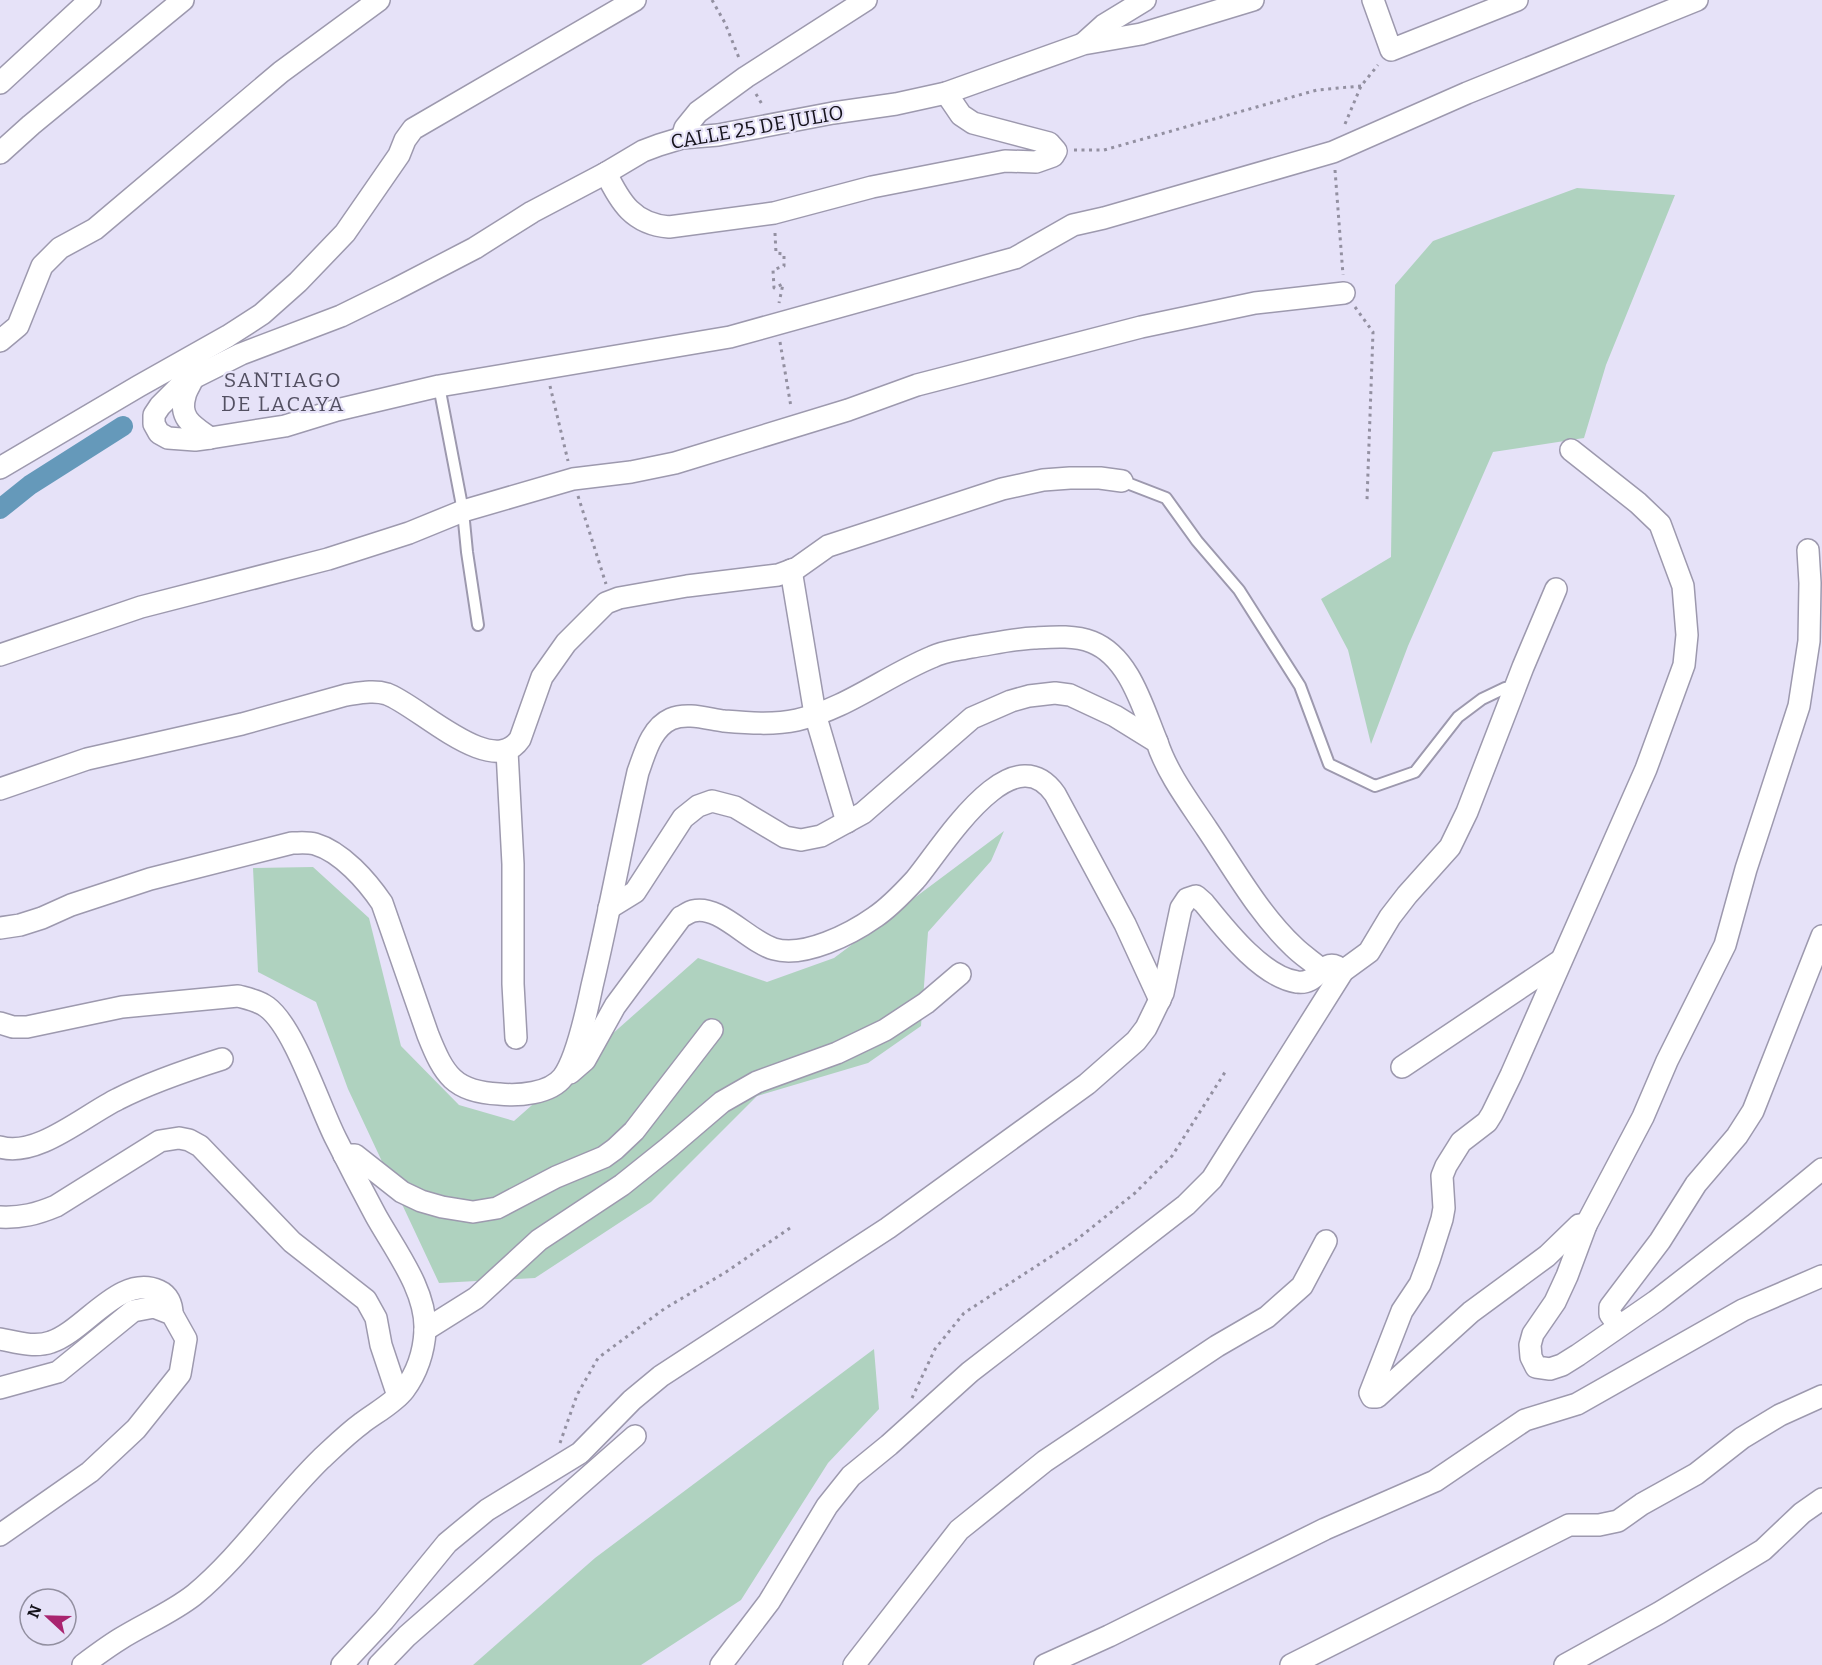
<svg xmlns="http://www.w3.org/2000/svg" width="1822" height="1665" font-family="Bitter,serif">
<style>
.green{fill:#afd2bf}
.lines{fill:none;stroke-linecap:round;stroke-linejoin:round}
.canal{stroke:#6599ba;stroke-width:20}
.lane-casing{stroke:#9d99ae;stroke-width:14}
.street-casing{stroke:#9d99ae;stroke-width:24}
.path{stroke:#9390a1;stroke-width:3;stroke-dasharray:3 4.5;stroke-linecap:butt}
.lane{stroke:#fff;stroke-width:10}
.street{stroke:#fff;stroke-width:21}
.labels{text-anchor:middle;dominant-baseline:central;stroke-width:4.5;stroke-linejoin:round;paint-order:stroke}
.street-label{font-size:20px;fill:#15131b;stroke:#e6e2f8}
.neighbourhood-label{font-size:21px;letter-spacing:1.5px;fill:#535062;stroke:#e6e2f8}
</style>
<rect width="100%" height="100%" fill="#e6e2f8"/>
<g class="green">
<path d="M1577 188 1675 195 1606 365 1584 438 1493 452 1408 646 1371 744 1348 650 1321 599 1391 557 1395 285 1433 241Z"/>
<path d="M1004 831 991 861 928 932 921 1026 868 1063 757 1096 651 1202 535 1278 439 1283 348 1089 316 1002 258 972 253 868 313 867 369 918 401 1046 459 1105 514 1121 698 958 767 982 834 958Z"/>
<path d="M874 1349 879 1409 828 1463 741 1600 641 1665H473L595 1558Z"/>
</g>
<g class="lines">
<path class="canal" d="M0 509 30 485 123 426"/>
<defs>
<g id="lane">
<path d="M439 386 463 511 467 552 478 625"/>
<path d="M1122 481 1166 498 1197 541 1239 590 1300 686 1329 764 1375 786 1415 772 1458 717 1482 699 1505 688 1515 687"/>
</g>
<g id="street">
<path d="M1253 0 1141 34 1083 44 946 93 896 104 833 113 718 135 682 138 659 145 643 151 606 173 532 212 475 248 396 289 341 316 241 354 193 378 181 385 160 406 154 415V424L159 433 168 438 195 440 210 438 285 426 337 410 439 386 730 337 1015 258 1073 225 1104 218 1333 152 1467 93 1697 0"/>
<path d="M1373 0 1391 50 1517 0"/>
<path d="M1084 43 1104 25 1145 0"/>
<path d="M0 83 90 0"/>
<path d="M682 138 685 128 698 112 746 77 866 0"/>
<path d="M0 153 31 125 183 0"/>
<path d="M606 173C620 202 633 224 669 227L774 213 872 187 1005 161 1036 162 1053 156 1056 151 1049 143 973 123 961 115 946 93"/>
<path d="M0 341 18 326 42 266 60 248 95 229 281 72 379 0"/>
<path d="M193 378C191 384 186 390 185 396 178 419 195 427 210 438"/>
<path d="M1571 450 1638 503 1660 524 1683 586 1687 635 1684 665 1646 769 1511 1075 1492 1114 1487 1122 1461 1142 1446 1166 1442 1176 1444 1208 1442 1219 1429 1260 1420 1284 1402 1311 1370 1393 1372 1397H1377L1471 1312 1547 1256 1579 1225H1586"/>
<path d="M0 468 139 386 228 336 262 314 298 282 345 233 399 155 405 140 413 129 635 0"/>
<path d="M1808 550 1810 583 1809 641 1799 706 1746 869 1725 945 1667 1061 1643 1117 1586 1225 1567 1276 1555 1302 1533 1334 1530 1345 1531 1357 1536 1367 1550 1369 1562 1365 1578 1355 1656 1301 1754 1225 1822 1169"/>
<path d="M791 570 815 714 847 822"/>
<path d="M0 655 141 607 328 559 409 533 463 511 573 479 631 472 675 463 848 410 917 385 1141 327 1255 303 1344 293"/>
<path d="M507 751 513 864V984L516 1038"/>
<path d="M0 789 87 759 242 724 346 695C360 693 374 690 387 694 418 705 492 780 520 739L542 677 566 643 606 603 619 598 687 586 778 575 797 568 828 546 1002 489 1043 480 1070 478H1100L1122 481"/>
<path d="M609 908 635 892 683 818 698 806 712 801 735 807 785 837 801 840 821 836 863 813 972 718 1011 701 1029 696 1055 693 1070 695 1115 716 1157 742C1167 773 1189 802 1207 829 1234 869 1259 914 1294 947 1302 955 1313 962 1322 970"/>
<path d="M0 928 20 925 42 918 71 905 150 879 292 843C299 843 308 842 315 844 342 852 367 881 382 903L428 1035C444 1075 454 1092 499 1094 518 1096 550 1094 563 1077 577 1058 587 1010 592 986 609 915 622 843 638 772 645 753 651 728 671 719 687 712 708 719 724 721 748 723 774 725 797 720 846 709 886 676 932 657 944 651 958 650 971 647 992 644 1012 639 1034 638 1052 637 1074 635 1092 642 1130 657 1143 709 1157 742"/>
<path d="M0 1023 13 1027H27L122 1007 238 996C249 999 259 1001 267 1007 295 1028 319 1106 336 1139 349 1165 362 1190 376 1216 395 1250 427 1291 425 1331 424 1351 417 1373 404 1390 394 1403 375 1413 362 1423 347 1434 334 1447 321 1459 277 1502 240 1557 194 1595 171 1613 144 1624 120 1639 107 1647 95 1656 83 1665"/>
<path d="M1402 1067 1560 961"/>
<path d="M570 1073 585 1060 615 1006 681 917C685 915 689 912 693 911 719 904 749 942 774 949 804 958 851 934 875 917 890 907 903 893 915 880 940 851 1011 731 1055 794L1125 924 1160 1000"/>
<path d="M0 1147C37 1158 85 1115 118 1099 151 1082 187 1070 222 1059"/>
<path d="M344 1155H355L402 1192 421 1201 442 1207 473 1212 497 1208 556 1177 604 1157 615 1149 634 1131 712 1030"/>
<path d="M0 1217C21 1218 37 1214 56 1206L160 1141 179 1138 189 1140 200 1146 292 1242 366 1300 376 1318 381 1345 398 1396"/>
<path d="M1618 1325 1610 1314V1307L1660 1241 1696 1184 1737 1136 1753 1111 1822 936"/>
<path d="M425 1330 476 1298 539 1240 622 1185 667 1149 722 1102 757 1082 837 1053 885 1030 926 1003 960 974"/>
<path d="M0 1339C16 1342 34 1348 51 1342 85 1331 120 1273 159 1291 168 1295 172 1304 172 1314"/>
<path d="M0 1388 58 1372 133 1311 154 1307 172 1314 186 1339 180 1374 136 1429 90 1472 0 1535"/>
<path d="M342 1665 384 1620 447 1543 487 1510 580 1453 632 1400 661 1376 888 1228 1087 1084 1136 1041 1146 1028 1163 993 1181 908 1187 899 1196 896 1204 903C1225 929 1262 977 1297 982 1320 986 1323 952 1343 971"/>
<path d="M379 1665 407 1636 635 1436"/>
<path d="M721 1665 769 1602 827 1506 851 1476 889 1445 970 1372 1186 1205 1212 1179 1343 971 1369 952 1390 917 1407 895 1450 847 1467 812 1523 667 1556 589"/>
<path d="M854 1665 959 1530 1045 1461 1217 1346 1267 1317 1302 1286 1326 1241"/>
<path d="M1045 1665 1109 1636 1325 1529 1435 1481 1525 1420 1577 1404 1743 1310 1822 1276"/>
<path d="M1291 1665 1569 1525H1599L1618 1521 1642 1504 1696 1474 1742 1438 1780 1415 1822 1396"/>
<path d="M1565 1665 1659 1613 1763 1550 1802 1513 1822 1499"/>
</g>
</defs>
<use href="#lane" class="lane-casing"/>
<use href="#street" class="street-casing"/>
<g class="path">
<path d="M712 0 725 23 739 58"/>
<path d="M756 94 763 106"/>
<path d="M1345 124 1361 86 1378 65"/>
<path d="M1074 150H1104L1317 90 1361 86"/>
<path d="M1335 170 1343 275"/>
<path d="M775 233 776 253 784 254V266L773 270 774 288 783 284 779 303"/>
<path d="M1355 307 1373 332 1367 500"/>
<path d="M780 342 791 407"/>
<path d="M550 386 568 461"/>
<path d="M578 496 606 584"/>
<path d="M912 1398 935 1349 964 1313 1075 1241 1135 1193 1172 1156 1227 1069"/>
<path d="M560 1443 577 1395 598 1358 664 1309 726 1272 793 1226"/>
</g>
<use href="#lane" class="lane"/>
<use href="#street" class="street"/>
</g>
<g class="labels">
<g class="street-label">
<text transform="translate(757 127) rotate(-10)">CALLE 25 DE JULIO</text>
</g>
<g class="neighbourhood-label">
<text x="283" y="380">SANTIAGO<tspan x="283" dy="24">DE LACAYA</tspan></text>
</g>
</g>
<g transform="translate(48 1617) rotate(292)"><circle r="28" fill="#e6e2f8" stroke="#928fa0" stroke-width="1.5"/>
<path d="M0-4.5L10 22L0 15L-10 22Z" fill="#a9246f"/>
<text y="-9" font-size="16" font-weight="bold" text-anchor="middle" fill="#15131b">N</text>
</g>
</svg>
